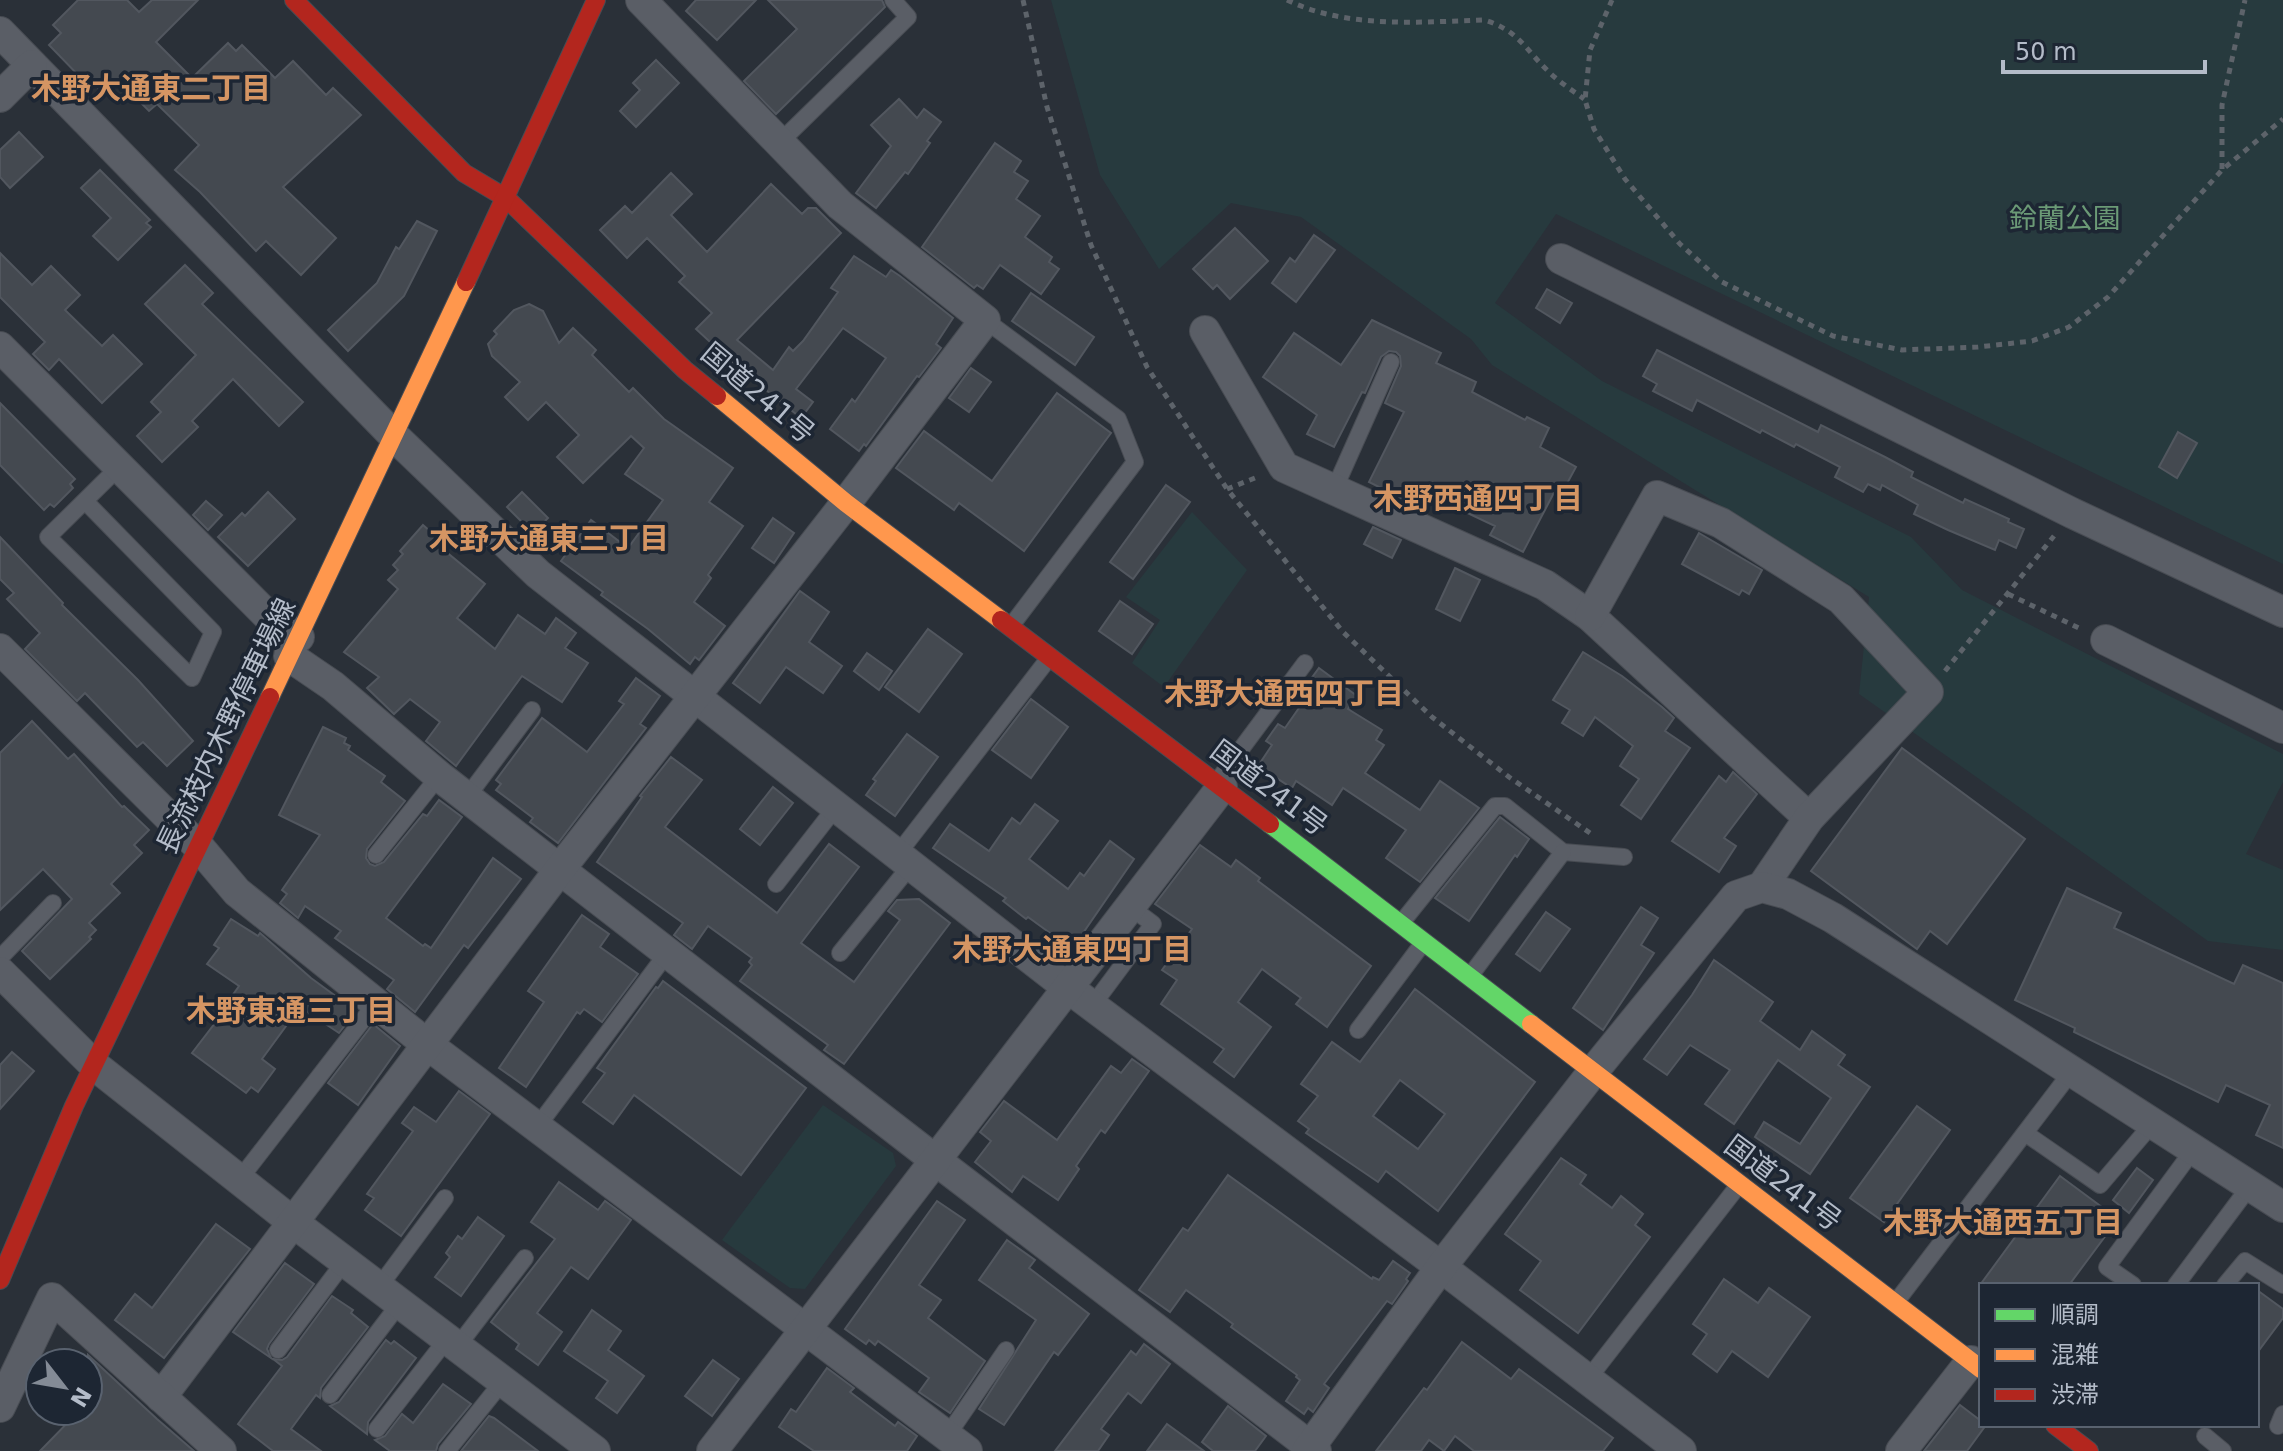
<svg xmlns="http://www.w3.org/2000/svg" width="2283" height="1451" font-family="'DejaVu Sans','Noto Sans JP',sans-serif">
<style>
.green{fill:#273a3e}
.building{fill:#444950;stroke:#52575f;stroke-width:2;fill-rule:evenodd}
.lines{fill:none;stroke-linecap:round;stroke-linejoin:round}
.lane-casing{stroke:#484c53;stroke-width:18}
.street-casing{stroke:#484c53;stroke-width:32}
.fast-casing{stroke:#484c53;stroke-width:20}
.slow-casing{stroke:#484c53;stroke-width:20}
.jam-casing{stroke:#484c53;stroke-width:20}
.path{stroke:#5d636a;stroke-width:5;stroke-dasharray:6 6;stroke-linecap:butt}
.lane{stroke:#5a5e66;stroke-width:16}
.street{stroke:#5a5e66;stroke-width:30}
.fast{stroke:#63d668;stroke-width:18}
.slow{stroke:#ff974d;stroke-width:18}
.jam{stroke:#b3261e;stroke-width:18}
.labels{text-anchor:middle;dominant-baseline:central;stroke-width:7;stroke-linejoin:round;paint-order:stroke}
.park-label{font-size:28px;fill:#6b9a76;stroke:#1d2633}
.street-label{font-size:28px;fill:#b4bcc9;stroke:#1d2633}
.neighbourhood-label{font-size:30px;font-weight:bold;fill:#d59563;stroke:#1d2633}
</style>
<rect width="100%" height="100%" fill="#2a3038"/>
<g class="green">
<path d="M1051 0H2283V564L1556 214 1495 303 1602 381 1911 537 1962 590 2283 754V782L2246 854 2283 870V950L2208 941 1859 694 1869 597 1492 365 1471 339 1301 217 1231 203 1159 269 1100 175Z"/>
<path d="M1192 512 1247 570 1164 687 1132 663 1160 620 1126 597Z"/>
<path d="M823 1105 893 1153 896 1166 805 1289 790 1288 722 1240Z"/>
</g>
<g class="building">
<path d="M78 0H127L139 12 152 0H198L156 42 192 78 228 43 236 51 242 45 275 78 293 61 326 95 333 88 361 115 283 187 336 238 301 275 266 241 256 251 200 192 175 170 199 145 157 104 149 111 118 80 104 94 85 75 82 79 49 45 61 33 53 25Z"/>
<path d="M696 0H756L717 40 686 11Z"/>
<path d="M768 0H882L885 7 776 114 744 81 797 29Z"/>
<path d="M656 60 679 83 636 127 620 111 640 90 633 83Z"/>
<path d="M899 99 917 118 924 109 941 122 927 141 930 143 908 174 905 172 876 208 856 193 891 146 871 125Z"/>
<path d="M19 132 43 157 10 188 0 177V150Z"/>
<path d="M995 143 1021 161 1014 172 1028 181 1016 199 1040 216 1025 237 1052 257 1049 262 1059 269 1041 294 1000 265 983 289 977 285 974 288 922 247Z"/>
<path d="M100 170 150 220 146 223 151 227 118 260 93 236 111 218 81 188Z"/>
<path d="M671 173 692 194 671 215 707 252 771 184 802 214 808 208H816L841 233 737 340 773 370 789 347 793 351 803 341 838 292 831 288 854 256 886 277 891 270 900 276 953 318 936 344 941 348 919 377 917 376 866 446 864 444 859 451 830 429 852 399 855 402 886 358 843 328 796 389 813 402 801 418 736 366 696 329 712 313 679 282 685 276 647 238 627 258 600 230 625 206 632 213Z"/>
<path d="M417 221 437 231 404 296 348 351 328 330 377 283 396 247 399 249Z"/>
<path d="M1235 228 1268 261 1230 299 1217 285 1213 289 1193 269Z"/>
<path d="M1314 235 1335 250 1296 302 1272 283 1290 258 1295 262Z"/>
<path d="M0 253 32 285 51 266 80 295 65 310 102 346 113 335 142 364 102 403 59 359 49 370 33 354 45 342 0 297Z"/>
<path d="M185 265 213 293 202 304 303 402 279 426 233 379 192 421 198 427 162 462 137 436 161 412 151 402 196 355 145 304Z"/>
<path d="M1547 289 1572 303 1560 323 1536 308Z"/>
<path d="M1031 293 1094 337 1075 365 1012 321Z"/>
<path d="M529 304 543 311 559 343 573 328 596 350 592 355 629 392 633 388 664 419 733 468 709 502 743 526 708 575 711 578 694 602 725 626 699 660 695 657 690 664 648 629 601 595 603 592 561 561 591 520 628 548 663 500 625 474 644 448 631 436 583 483 557 457 579 435 546 402 528 420 505 397 520 382 492 356 488 344 497 334 494 331 514 310Z"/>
<path d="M1372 320 1441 353 1436 363 1476 382 1472 392 1525 420 1527 417 1549 428 1540 447 1576 467 1564 489 1558 485 1523 552 1490 535 1495 526 1408 485 1401 498 1369 482 1404 412 1385 403 1401 366 1400 356 1396 352 1389 351 1381 357 1365 393 1362 392 1334 447 1307 434 1317 415 1263 377 1294 333 1341 365Z"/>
<path d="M1657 350 1818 432 1821 425 1885 457 1913 472 1911 477 1963 503 1965 499 2009 519 2008 522 2024 529 2016 548 1999 540 1995 550 1948 530 1914 514 1918 505 1882 485 1880 490 1868 484 1863 492 1835 477 1840 467 1796 444 1794 447 1762 430 1760 433 1697 400 1692 411 1653 391 1657 384 1643 376Z"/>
<path d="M971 368 991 382 969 412 949 398Z"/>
<path d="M1057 393 1111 433 1024 551 959 503 954 510 896 468 924 431 992 481Z"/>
<path d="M0 403 75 479 70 484 73 488 54 507 50 504 44 510 0 465Z"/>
<path d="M2178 432 2197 443 2177 478 2159 467Z"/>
<path d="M1166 485 1190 502 1133 579 1110 562Z"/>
<path d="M268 492 295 519 248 566 218 537 242 513 245 516Z"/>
<path d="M522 492 548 518 533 533 507 507Z"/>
<path d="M206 501 222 515 208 530 193 515Z"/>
<path d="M773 518 794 533 774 563 752 548Z"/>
<path d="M423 525 447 546 444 550 485 584 457 618 495 649 518 615 545 634 556 618 576 633 565 648 588 663 562 702 522 676 456 766 426 741 440 722 410 699 394 714 367 688 379 677 344 652 398 589 388 580 398 570 393 565 403 554 400 551Z"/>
<path d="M1373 527 1401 540 1392 558 1364 544Z"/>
<path d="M1699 533 1762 570 1749 594 1742 590 1739 595 1682 564Z"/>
<path d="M0 537 63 603 62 605 138 680 193 741 167 766 143 742 137 747 85 693 77 701 25 649 40 633 7 599 14 593 0 579Z"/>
<path d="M1455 568 1480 580 1460 621 1436 609Z"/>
<path d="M800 591 829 612 809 642 842 666 823 693 786 667 760 703 733 683Z"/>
<path d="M1120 601 1153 624 1132 654 1099 631Z"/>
<path d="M928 629 962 654 919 712 885 687Z"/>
<path d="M1583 652 1622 676 1662 707 1674 718 1665 731 1690 748 1641 819 1621 805 1639 779 1620 766 1633 746 1595 717 1583 736 1562 723 1570 710 1553 700Z"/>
<path d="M867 653 892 671 879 690 854 671Z"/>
<path d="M1319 668 1357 696 1348 709 1382 730 1376 740 1384 745 1365 773 1420 810 1440 781 1479 808 1420 882 1386 858 1406 830 1343 788 1332 805 1296 781 1292 788 1258 766 1272 745 1266 741 1278 724 1285 728 1308 695 1302 691Z"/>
<path d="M636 678 660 696 640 724 646 728 558 843 530 822 533 818 496 790 501 784 496 780 542 718 587 752 624 704 619 701Z"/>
<path d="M1031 699 1068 727 1031 778 992 750Z"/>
<path d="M32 721 68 759 74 754 122 807 124 806 149 830 134 845 142 853 111 884 120 893 89 923 96 930 89 937 91 939 50 979 22 951 72 899 43 869 0 910V753Z"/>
<path d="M323 727 346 738 344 743 350 746 348 750 385 776 381 782 405 801 367 849 366 858 370 864 375 866 384 862 423 814 427 816 439 800 462 817 386 918 423 946 425 944 431 948 493 858 521 879 468 948 464 945 415 1012 387 989 394 980 335 938 341 931 305 906 298 918 280 903 287 894 282 890 320 835 279 815Z"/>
<path d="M907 734 938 757 895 816 866 795 876 781 873 779Z"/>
<path d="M1902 748 2025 839 1947 944 1930 931 1917 949 1811 871Z"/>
<path d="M671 757 702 780 665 827 777 913 829 844 859 867 801 943 854 982 900 920 888 911 897 900 919 899 950 923 844 1064 824 1050 828 1045 740 981 752 965 749 962 752 958 708 926 692 949 674 935 683 923 597 862 642 797 640 796Z"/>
<path d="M1733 772 1757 794 1724 838 1736 846 1719 872 1672 841 1719 776 1726 782Z"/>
<path d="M773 787 793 803 760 845 740 829Z"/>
<path d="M1035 804 1058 821 1029 859 1068 889 1080 873 1084 876 1110 841 1134 859 1072 949 1028 917 1026 919 1003 901 1006 898 933 848 950 824 989 851 1012 818 1020 824Z"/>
<path d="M1500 817 1529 839 1517 857 1515 855 1469 921 1435 898Z"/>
<path d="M1200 845 1231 867 1236 860 1260 878 1258 881 1371 966 1327 1027 1296 1004 1301 998 1262 969 1238 1002 1271 1027 1234 1077 1214 1062 1224 1049 1161 1004 1177 980 1162 970 1192 929 1155 904Z"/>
<path d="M2067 888 2121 913 2114 928 2234 984 2243 965 2283 983V1148L2256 1135 2270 1105 2226 1085 2218 1102 2074 1032 2075 1028 2015 1000Z"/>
<path d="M1641 907 1658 918 1641 945 1654 953 1603 1030 1573 1008Z"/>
<path d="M1546 912 1570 929 1540 971 1516 954Z"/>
<path d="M582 915 609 934 600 947 638 974 602 1022 584 1009 580 1014 577 1012 526 1087 499 1068 544 1002 528 991Z"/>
<path d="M231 919 258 936 260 933 311 978 356 1011 339 1033 300 1007 262 1059 275 1069 258 1092 251 1087 246 1093 192 1053 232 1001 230 999 239 986 207 964 219 948 214 945Z"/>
<path d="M1714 960 1773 1002 1760 1021 1800 1050 1812 1031 1845 1055 1838 1065 1870 1087 1810 1174 1755 1137 1764 1122 1800 1144 1831 1098 1778 1060 1734 1124 1705 1104 1730 1070 1690 1045 1667 1075 1644 1059 1692 995Z"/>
<path d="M663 981 806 1088 741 1175 634 1095 613 1124 583 1102 605 1073 597 1068 656 987 658 988Z"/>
<path d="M1415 989 1535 1082 1438 1211 1386 1171 1378 1182 1306 1133 1309 1129 1298 1121 1318 1096 1301 1084 1332 1042 1360 1062ZM1400 1080 1445 1114 1418 1149 1373 1116Z"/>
<path d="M373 1024 400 1046 358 1105 328 1083Z"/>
<path d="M12 1052 34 1071 0 1109V1065Z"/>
<path d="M1132 1059 1149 1071 1105 1133 1101 1130 1076 1166 1079 1169 1058 1200 1023 1176 1012 1192 975 1162 991 1141 980 1132 1004 1101 1057 1140 1111 1066 1121 1073Z"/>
<path d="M459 1091 490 1114 401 1236 365 1210 374 1198 367 1194 413 1131 402 1123 414 1107 436 1122Z"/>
<path d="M1917 1106 1950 1130 1884 1222 1850 1198Z"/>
<path d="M1561 1158 1586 1175 1580 1184 1612 1208 1621 1196 1643 1214 1635 1225 1650 1237 1578 1333 1520 1290 1541 1261 1505 1234Z"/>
<path d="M2137 1168 2153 1180 2129 1213 2113 1200Z"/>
<path d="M1228 1175 1372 1279 1373 1277 1379 1280 1393 1261 1410 1273 1406 1279 1408 1281 1392 1304 1387 1301 1324 1384 1329 1388 1313 1412 1308 1408 1304 1414 1286 1401 1300 1380 1296 1377 1297 1375 1231 1327 1233 1324 1186 1290 1170 1312 1139 1290 1183 1228 1188 1231Z"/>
<path d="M2060 1176 2118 1219 2069 1285H1980Z"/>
<path d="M559 1182 598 1210 605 1201 631 1220 588 1279 571 1267 537 1313 562 1332 538 1365 516 1349 519 1344 491 1322 555 1239 531 1222Z"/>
<path d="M937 1201 965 1220 919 1285 941 1300 928 1318 985 1361 950 1413 919 1392 929 1378 878 1341 875 1345 869 1340 866 1344 845 1329Z"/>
<path d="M478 1217 504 1236 461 1296 435 1277 450 1257 446 1253 458 1236 462 1239Z"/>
<path d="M216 1224 250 1249 164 1358 115 1320 135 1294 152 1308Z"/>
<path d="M1007 1240 1035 1260 1029 1268 1089 1314 1058 1355 1054 1352 1004 1425 979 1409 1036 1320 979 1280Z"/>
<path d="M285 1263 314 1284 269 1344 267 1349 271 1358 233 1332Z"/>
<path d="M1724 1279 1758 1303 1769 1288 1810 1317 1768 1377 1732 1351 1717 1372 1693 1354 1707 1334 1693 1324Z"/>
<path d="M2257 1290 2283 1309V1318L2257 1353Z"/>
<path d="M332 1296 353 1310 351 1313 368 1327 321 1388 320 1398 316 1395 291 1429 321 1451H273L238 1424 282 1366 273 1359 282 1360 287 1357Z"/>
<path d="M592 1310 621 1331 608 1350 644 1376 617 1413 596 1398 608 1381 564 1351Z"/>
<path d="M386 1340 391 1344 394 1341 416 1358 368 1422 367 1434 330 1406 339 1402Z"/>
<path d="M1462 1342 1511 1379 1519 1369 1613 1438 1603 1451H1474L1455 1436 1444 1451 1429 1440 1421 1451H1376L1424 1388 1427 1390Z"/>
<path d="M1144 1344 1170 1364 1141 1403 1128 1393 1101 1429 1109 1435 1098 1451H1055L1131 1351 1136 1355Z"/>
<path d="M88 1355 157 1419 194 1451H40L79 1411H88Z"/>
<path d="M713 1360 739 1379 712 1416 685 1396Z"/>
<path d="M827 1368 854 1388 850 1392 895 1426 898 1422 917 1436 907 1451H814L779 1427 791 1409 796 1412Z"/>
<path d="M443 1384 471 1404 438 1444 436 1451H390L375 1440 385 1436 402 1414 413 1423Z"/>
<path d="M1960 1405 1981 1421V1425H1986L1967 1451H1924Z"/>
<path d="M1228 1406 1266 1436 1255 1451H1213L1202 1442Z"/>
<path d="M489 1416 494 1418 538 1451H461Z"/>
<path d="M1167 1424 1204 1451H1147Z"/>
</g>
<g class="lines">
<defs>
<g id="lane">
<path d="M779 143 908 17 893 0"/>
<path d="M985 320 1118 419 1135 462 1011 626"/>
<path d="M1334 490 1391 362"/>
<path d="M85 501 213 632 192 678 48 537 120 466"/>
<path d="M1218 780 1305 663"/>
<path d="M467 797 532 710"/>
<path d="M376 855 439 776"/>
<path d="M897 855 1049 658"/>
<path d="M776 884 836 807"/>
<path d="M1402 922 1495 806H1505L1563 852 1624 857"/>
<path d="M840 953 911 865"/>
<path d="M0 958 53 903"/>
<path d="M1470 976 1563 852"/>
<path d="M1092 1006 1153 924 1129 906"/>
<path d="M1358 1030 1423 943"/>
<path d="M537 1127 668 952"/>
<path d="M2025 1133 2100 1185 2153 1123"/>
<path d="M239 1180 376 1003"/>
<path d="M2133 1285 2107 1267 2194 1149"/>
<path d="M2176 1285 2250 1186"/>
<path d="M2225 1285 2245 1261 2283 1285"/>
<path d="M379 1287 445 1198"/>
<path d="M1896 1302 2072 1071"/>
<path d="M457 1347 525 1258"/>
<path d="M278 1350 345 1261"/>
<path d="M1588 1379 1738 1186"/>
<path d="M330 1395 400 1303"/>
<path d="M2278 1426 2283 1414"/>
<path d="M377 1429 447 1339"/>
<path d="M947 1436 1006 1350"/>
<path d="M2205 1436 2223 1451"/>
<path d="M447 1451 503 1381"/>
</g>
<g id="street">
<path d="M0 32 395 437 538 574 1067 987 1441 1267 1681 1451"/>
<path d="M0 97 32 65"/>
<path d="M1561 259 2072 513 2283 612"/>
<path d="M1205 331 1284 467 1545 585 1590 616 1809 818"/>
<path d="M0 347 267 615 299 637"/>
<path d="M1590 616 1657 496 1721 523 1841 599 1928 692 1809 818 1762 887"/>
<path d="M2106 640 2283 728"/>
<path d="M0 649 199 847 237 892 428 1045 967 1451"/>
<path d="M289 656 333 686 439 776 934 1159 1316 1451"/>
<path d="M0 972 94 1065 294 1223 595 1451"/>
<path d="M161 1397 560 869 846 503 985 320 840 205 641 0"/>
<path d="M0 1407 52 1298 221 1451"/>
<path d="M712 1451 1222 787"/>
<path d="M1307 1451 1441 1267 1592 1073 1736 896 1762 887 1788 894 1833 918 2283 1207"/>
<path d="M1901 1451 1971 1361"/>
</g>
<path id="fast" d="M1270 824 1531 1024"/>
<g id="slow">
<path d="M717 396 846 503 1001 620"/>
<path d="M270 697 466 282"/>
<path d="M1531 1024 1981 1369"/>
</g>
<g id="jam">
<path d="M294 0 464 173 506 198 685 370 717 396"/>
<path d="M466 282 596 0"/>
<path d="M1001 620 1270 824"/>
<path d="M0 1280 74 1106 270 697"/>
<path d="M2055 1425 2089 1451"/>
</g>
</defs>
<use href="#lane" class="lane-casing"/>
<use href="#street" class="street-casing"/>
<use href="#fast" class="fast-casing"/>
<use href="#slow" class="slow-casing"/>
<use href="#jam" class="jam-casing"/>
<g class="path">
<path d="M1023 0 1047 107 1091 245 1147 367 1227 489 1343 632 1432 717 1509 777 1590 833"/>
<path d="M1287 0C1347 29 1419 22 1484 20 1518 30 1525 49 1548 71 1559 82 1572 90 1584 99"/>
<path d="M1612 0 1590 50 1585 100 1594 129 1625 179 1680 244 1722 282 1833 336 1902 350 1978 347 2032 341 2069 327 2108 297 2222 170 2283 119"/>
<path d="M2222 169V105L2245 0"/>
<path d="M1227 489 1260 476"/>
<path d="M2008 594 2083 630"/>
<path d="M1945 671 2054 536"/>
</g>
<use href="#lane" class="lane"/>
<use href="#street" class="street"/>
<use href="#fast" class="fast"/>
<use href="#slow" class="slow"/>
<use href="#jam" class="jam"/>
</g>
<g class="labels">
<g class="park-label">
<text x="2065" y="218">鈴蘭公園</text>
</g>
<g class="street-label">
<text transform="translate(758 393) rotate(40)">国道241号</text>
<text transform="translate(226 726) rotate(-64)">長流枝内木野停車場線</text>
<text transform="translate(1269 788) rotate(37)">国道241号</text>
<text transform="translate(1783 1183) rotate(37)">国道241号</text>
</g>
<g class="neighbourhood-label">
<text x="151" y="88">木野大通東二丁目</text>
<text x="1478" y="498">木野西通四丁目</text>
<text x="549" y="538">木野大通東三丁目</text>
<text x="1284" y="693">木野大通西四丁目</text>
<text x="1072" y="949">木野大通東四丁目</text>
<text x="291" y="1010">木野東通三丁目</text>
<text x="2003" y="1222">木野大通西五丁目</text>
</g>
</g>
<rect x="1979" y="1283" width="280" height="144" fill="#1d2633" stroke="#59626f" stroke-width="2"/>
<rect x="1995" y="1309" width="40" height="12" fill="#63d668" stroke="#59626f" stroke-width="2"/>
<text x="2051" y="1323" font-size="24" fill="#b4bcc9">順調</text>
<rect x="1995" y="1349" width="40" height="12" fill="#ff974d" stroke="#59626f" stroke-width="2"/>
<text x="2051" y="1363" font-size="24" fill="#b4bcc9">混雑</text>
<rect x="1995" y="1389" width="40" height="12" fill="#b3261e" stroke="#59626f" stroke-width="2"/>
<text x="2051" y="1403" font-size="24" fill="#b4bcc9">渋滞</text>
<g transform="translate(64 1387) rotate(121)"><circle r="38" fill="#1d2633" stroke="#59626f" stroke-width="2"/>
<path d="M0-6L14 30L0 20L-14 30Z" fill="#848b96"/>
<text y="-12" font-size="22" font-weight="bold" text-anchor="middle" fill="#b4bcc9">N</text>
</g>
<path d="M2003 60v12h202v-12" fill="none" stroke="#b4bcc9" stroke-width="4"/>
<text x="2015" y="60" font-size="24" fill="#b4bcc9" stroke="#1d2633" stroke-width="6" paint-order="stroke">50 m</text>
</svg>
